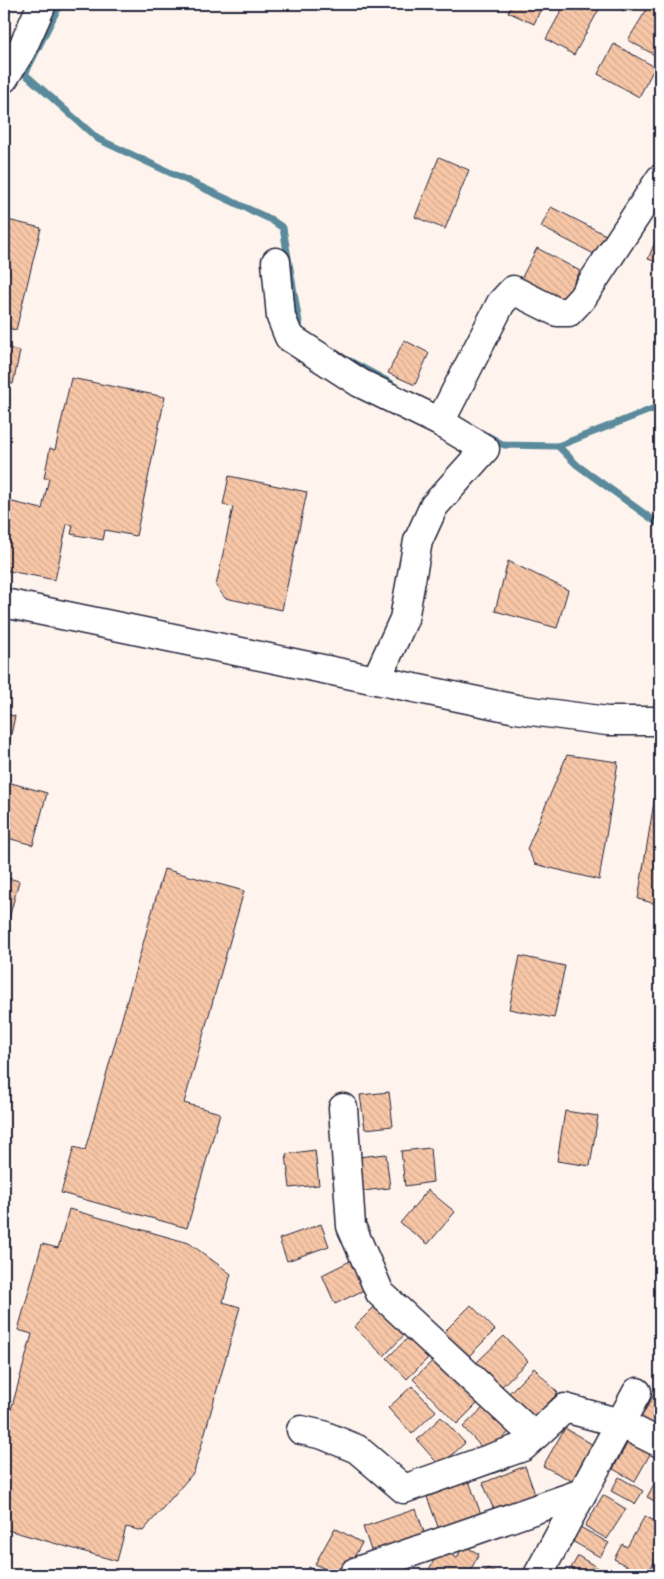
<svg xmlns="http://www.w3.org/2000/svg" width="664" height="1579" font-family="Caveat,sans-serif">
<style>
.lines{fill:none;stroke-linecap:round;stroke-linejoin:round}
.stream{stroke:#5a8a9b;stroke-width:7}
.building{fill:url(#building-back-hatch);stroke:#22223b}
.minor-casing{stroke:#22223b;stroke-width:31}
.minor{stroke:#fff;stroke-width:28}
</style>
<defs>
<pattern id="building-back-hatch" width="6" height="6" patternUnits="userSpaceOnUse" patternTransform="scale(1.25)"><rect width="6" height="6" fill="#f8c7a7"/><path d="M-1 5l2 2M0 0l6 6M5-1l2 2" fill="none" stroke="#d4ab91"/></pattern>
</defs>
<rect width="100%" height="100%" fill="#fef4ed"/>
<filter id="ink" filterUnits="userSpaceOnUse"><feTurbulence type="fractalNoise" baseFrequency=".02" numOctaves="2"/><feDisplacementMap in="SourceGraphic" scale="10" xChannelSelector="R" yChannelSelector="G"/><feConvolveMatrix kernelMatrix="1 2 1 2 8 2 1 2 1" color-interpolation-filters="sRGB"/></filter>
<g filter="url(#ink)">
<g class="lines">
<g class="stream">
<path d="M60 4 25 74 98 139 270 219 283 228 300 328"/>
<path d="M350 361 391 383"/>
<path d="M488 436 504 445 558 446 660 406"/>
<path d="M558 446 577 465 660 525"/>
</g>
</g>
<g class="building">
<path d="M512 4H543L534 24 508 12Z"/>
<path d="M565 4H602L574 55 546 39Z"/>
<path d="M612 4H631L626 12Z"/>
<path d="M650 4H660V58L628 40Z"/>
<path d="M614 44 655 67 639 97 598 74Z"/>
<path d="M439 157 469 170 445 229 415 217Z"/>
<path d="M551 207 606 235 596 255 541 227Z"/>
<path d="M4 219 41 228 16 330 4 327Z"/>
<path d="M660 230V263L648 259Z"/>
<path d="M537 248 580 271 562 304 520 281Z"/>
<path d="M404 340 429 353 415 385 388 373Z"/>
<path d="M4 347 20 351 13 384 4 382Z"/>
<path d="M71 378 165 397 136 536 105 530 103 540 71 534 73 525 67 524 55 580 4 570V500L42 509 49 478H44L50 448 55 450Z"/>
<path d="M4 395 10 396 4 426Z"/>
<path d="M229 476 307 492 282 610 225 598 216 586 233 507 223 505Z"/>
<path d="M508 561 568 590 557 628 495 611Z"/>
<path d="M4 714 15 716 8 749 4 748Z"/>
<path d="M567 755 618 762 599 880 535 864 527 849Z"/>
<path d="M660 766V905L638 899Z"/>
<path d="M4 781 47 793 33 845 4 837Z"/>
<path d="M164 869 244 891 184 1103 220 1113 187 1228 61 1193 74 1147 85 1150Z"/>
<path d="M4 877 19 881 4 937Z"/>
<path d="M520 956 565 966 554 1018 509 1009Z"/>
<path d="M389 1092 393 1126 365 1129 360 1095Z"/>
<path d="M565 1111 598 1116 590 1166 557 1161Z"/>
<path d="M430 1148 433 1182 405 1186 401 1151Z"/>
<path d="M315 1150 319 1185 290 1188 286 1154Z"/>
<path d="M386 1154 390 1188 362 1191 358 1157Z"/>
<path d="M428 1190 455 1212 428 1244 400 1223Z"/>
<path d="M69 1209 189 1243 231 1274 223 1302 240 1307 194 1472 143 1531 126 1527 117 1561 4 1529V1435L32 1334 18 1330 42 1244 58 1248Z"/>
<path d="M321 1224 329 1246 287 1261 279 1239Z"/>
<path d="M350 1261 364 1290 335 1304 322 1275Z"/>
<path d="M377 1304 406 1333 384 1356 354 1327Z"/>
<path d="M471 1305 495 1330 465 1360 440 1336Z"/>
<path d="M411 1335 431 1355 407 1379 387 1358Z"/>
<path d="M504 1336 528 1361 498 1390 473 1366Z"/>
<path d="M437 1357 480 1401 457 1424 413 1379Z"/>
<path d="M534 1368 558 1393 528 1423 503 1399Z"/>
<path d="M660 1383V1429L641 1418Z"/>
<path d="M412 1386 436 1411 412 1434 388 1408Z"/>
<path d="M487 1404 511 1430 487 1453 463 1427Z"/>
<path d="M441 1417 465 1443 440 1466 417 1440Z"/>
<path d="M565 1428 595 1446 574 1482 543 1466Z"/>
<path d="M632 1435 654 1447 635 1481 613 1469Z"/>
<path d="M525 1466 536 1497 495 1513 483 1483Z"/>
<path d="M660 1473V1504L647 1497Z"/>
<path d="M619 1477 643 1491 635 1504 611 1491Z"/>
<path d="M469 1481 482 1517 440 1532 427 1497Z"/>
<path d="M603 1495 626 1509 607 1539 585 1526Z"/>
<path d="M416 1509 426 1538 373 1556 363 1527Z"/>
<path d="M645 1516 660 1524V1552L647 1575H643L614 1559 622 1544 627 1547Z"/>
<path d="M580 1527 609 1543 600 1557 572 1541Z"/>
<path d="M335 1528 362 1543 349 1566 344 1563 337 1575 315 1564Z"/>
<path d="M463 1545 479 1554 468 1575H426L440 1549 457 1558Z"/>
<path d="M578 1556 600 1569 596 1575H567Z"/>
<path d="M309 1567 325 1575H305Z"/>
<path d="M487 1568 499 1575H483Z"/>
</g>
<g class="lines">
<defs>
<g id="minor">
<path d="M4 78 22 49 42 4"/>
<path d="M276 262 281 317 289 337 360 383 440 422 485 449 434 506 418 541 404 619 376 680"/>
<path d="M440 422 501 303 513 290 557 312H569L582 298 660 179"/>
<path d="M4 603 516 709 607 721H660"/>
<path d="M343 1108 351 1226 380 1293 534 1436"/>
<path d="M301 1430 323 1435 357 1449 404 1489 523 1447 565 1408 620 1423 660 1443"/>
<path d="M353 1575 355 1572 582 1493"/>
<path d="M538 1575 637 1392"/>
</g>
</defs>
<use href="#minor" class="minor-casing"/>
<use href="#minor" class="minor"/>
</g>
</g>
<rect width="664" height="1579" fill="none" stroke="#fff" stroke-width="20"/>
<rect x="10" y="10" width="644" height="1559" fill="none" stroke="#22223b" stroke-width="2" filter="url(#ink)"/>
</svg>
